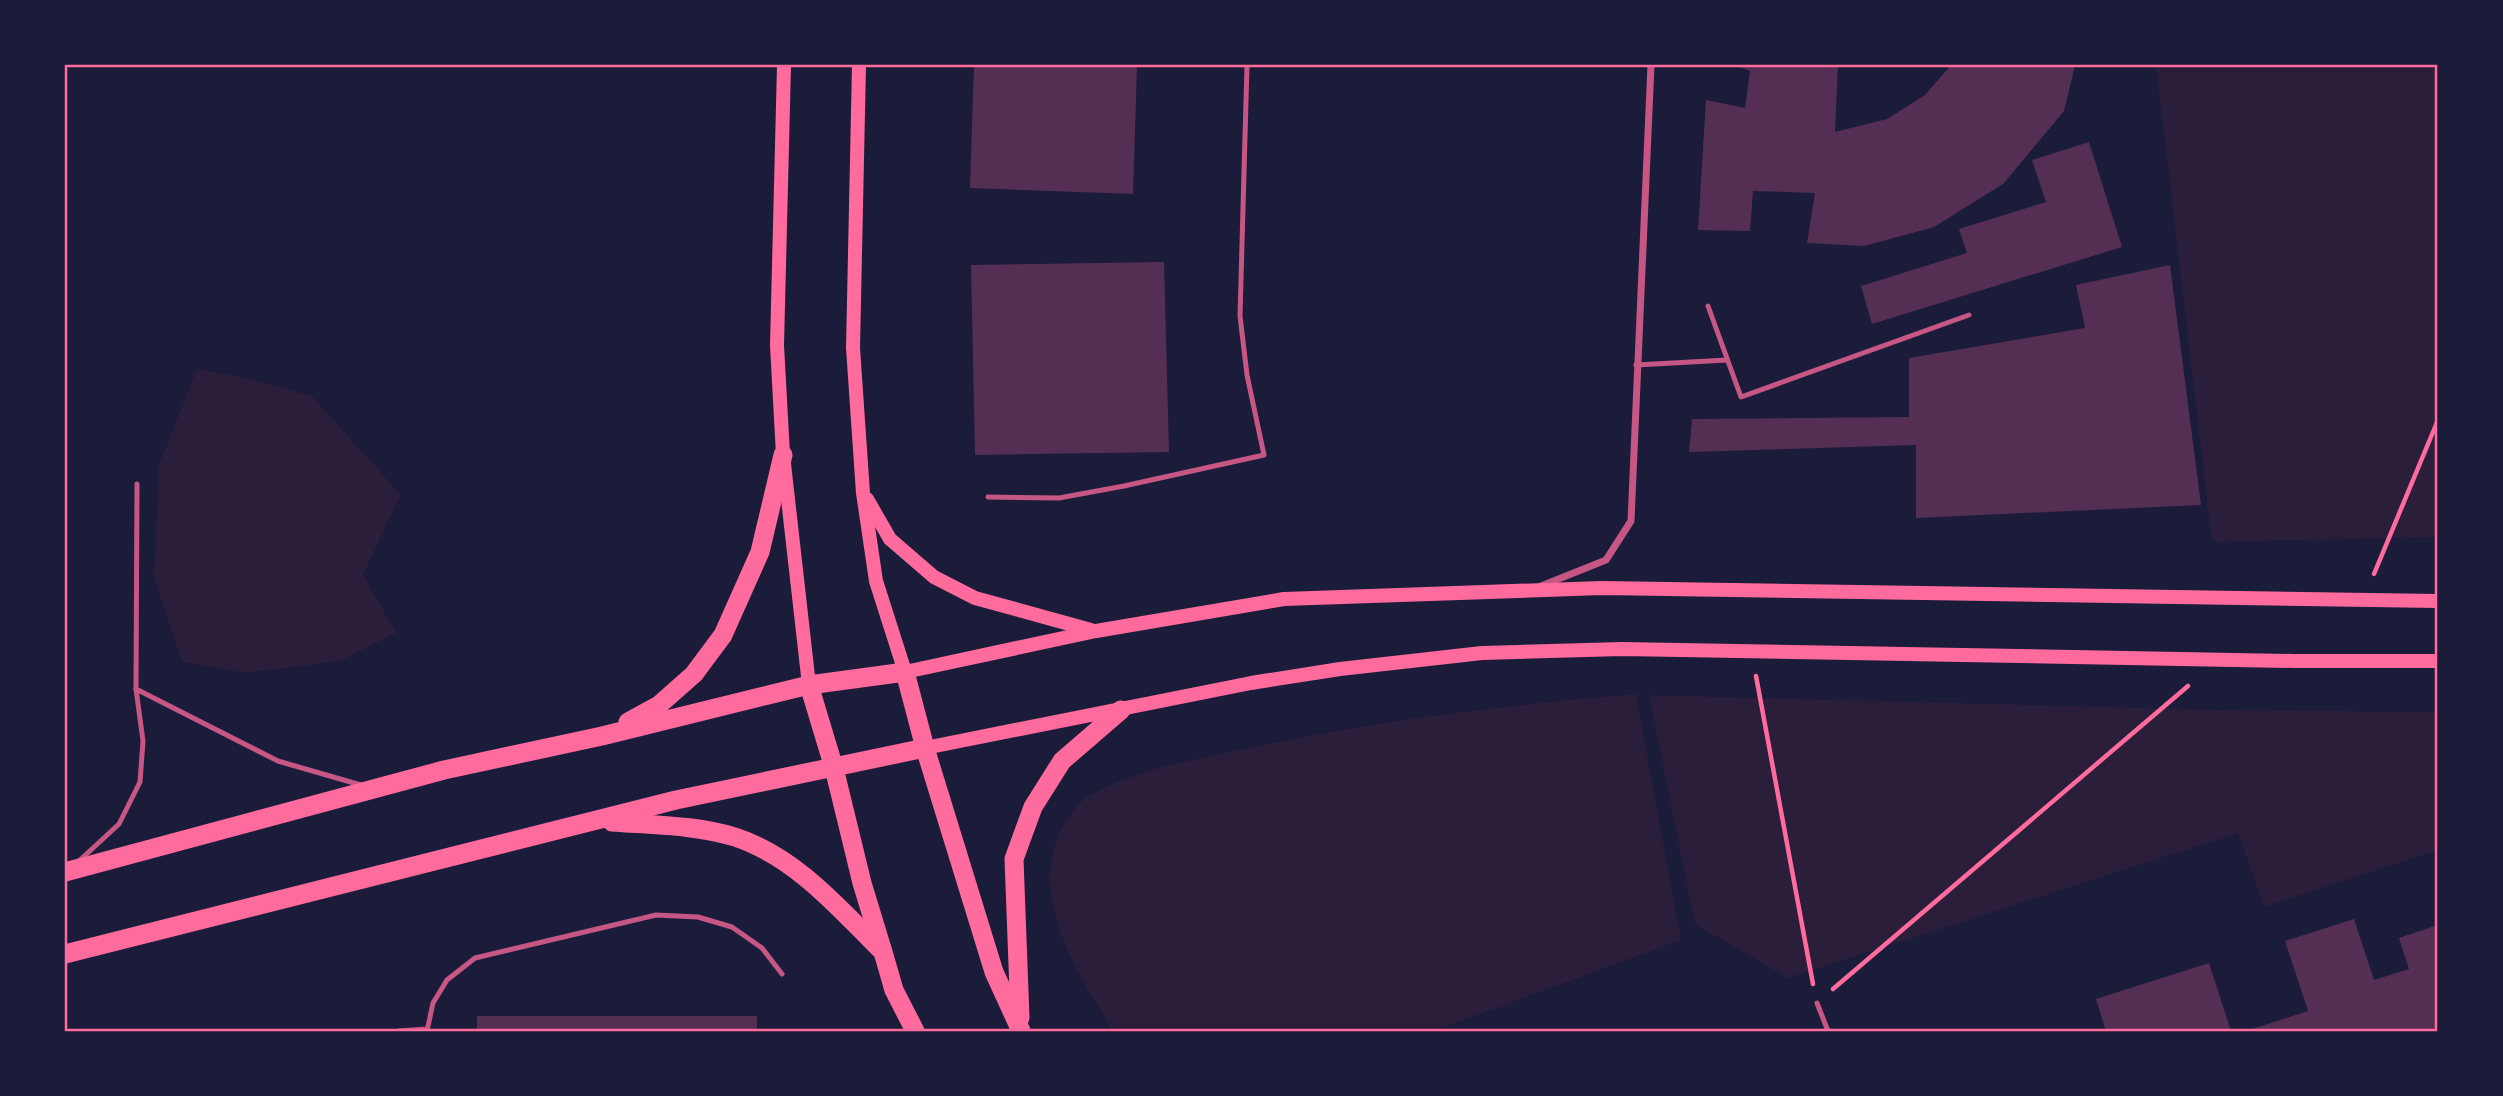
<svg xmlns="http://www.w3.org/2000/svg" width="2503" height="1096" font-family="'Source Serif 4',serif">
<style>
.green{fill:#2a1e3b}
.building{fill:#542f53}
.lines{fill:none;stroke-linecap:round;stroke-linejoin:round}
.path{stroke:#ff6b9d;stroke-width:4.5}
.service{stroke:#c65784;stroke-width:5}
.minor{stroke:#c65784;stroke-width:7}
.secondary{stroke:#ff6b9d;stroke-width:14}
.trunk{stroke:#ff6b9d;stroke-width:19}
.neatline{fill:none;stroke:#ff6b9d;stroke-width:2.5}
</style>
<rect width="100%" height="100%" fill="#1b1b3a"/>
<g class="green">
<path d="M2156 65H2438V537L2212 542Z"/>
<path d="M197 369 251 379 312 396 401 495 363 574 396 633 340 661 245 673 182 662 154 577 159 465Z"/>
<path d="M1636 694 1681 940 1434 1031H1113C1081 977 1035 912 1055 845 1060 828 1075 803 1092 794 1140 768 1195 760 1248 748 1376 721 1505 705 1636 694Z"/>
<path d="M1649 695 2222 710 2438 712V850L2264 907 2238 833 1788 978 1695 924Z"/>
</g>
<g class="building">
<path d="M974 65H1137L1133 194 970 188Z"/>
<path d="M1735 65H1838L1835 132 1887 119 1925 95 1951 65H2075L2064 111 2003 184 1934 227 1864 246 1807 243 1815 193 1753 191 1750 231 1698 230 1706 100 1745 108 1750 71Z"/>
<path d="M2089 142 2122 247 1872 324 1861 286 1967 253 1959 229 2046 202 2032 160Z"/>
<path d="M1164 262 1169 452 975 455 971 265Z"/>
<path d="M2170 265 2201 505 1916 518V445L1689 452 1692 419 1909 417V358L2085 328 2076 285Z"/>
<path d="M2354 919 2374 980 2409 969 2399 938 2438 925V1031H2246L2308 1011 2285 941Z"/>
<path d="M2209 963 2231 1031H2106L2096 999Z"/>
<rect x="477" y="1016" width="280" height="15"/>
</g>
<g class="lines">
<g class="path">
<path d="M2374 574 2438 420"/>
<path d="M1756 676 1813 984"/>
<path d="M1833 989 2188 686"/>
</g>
<g class="service">
<path d="M1708 306 1741 397 1969 315"/>
<path d="M1636 365 1727 360"/>
<path d="M988 497 1059 498 1124 486 1264 455 1247 375 1240 316 1247 65"/>
<path d="M136 689 278 761 361 785"/>
<path d="M79 861 119 824 140 782 143 741 136 689 137 484"/>
<path d="M1817 1003 1828 1031"/>
<path d="M398 1031 427 1029"/>
<path d="M427 1031 433 1003 447 980 475 958 656 915 698 917 732 927 762 948 782 974"/>
</g>
<path class="minor" d="M1541 586 1606 560 1631 521 1651 65"/>
<g class="secondary">
<path d="M784 65 777 345 783 455 809 685"/>
<path d="M859 65 853 348 863 493 876 581 905 672 1096 631 1284 599 1602 588 2438 601"/>
<path d="M867 499 890 539 934 577 975 598 1091 630"/>
<path d="M925 748 1251 683 1340 669 1482 653 1622 649 2294 661H2438"/>
</g>
<g class="trunk">
<path d="M809 685 834 768 862 883 883 952 894 990 915 1031"/>
<path d="M628 722 659 705 694 674 723 635 760 552 783 455"/>
<path d="M612 822C652 825 696 825 735 837 795 857 837 906 880 949"/>
<path d="M65 872 444 770 602 736 809 685 905 672 925 748 994 972 1021 1031"/>
<path d="M65 954 676 800 925 748"/>
<path d="M1020 1018 1014 859 1033 807 1062 761 1121 710"/>
</g>
</g>
<rect width="2503" height="1096" fill="none" stroke="#1b1b3a" stroke-width="133"/>
<rect x="66" y="66" width="2370" height="964" class="neatline"/>
</svg>
